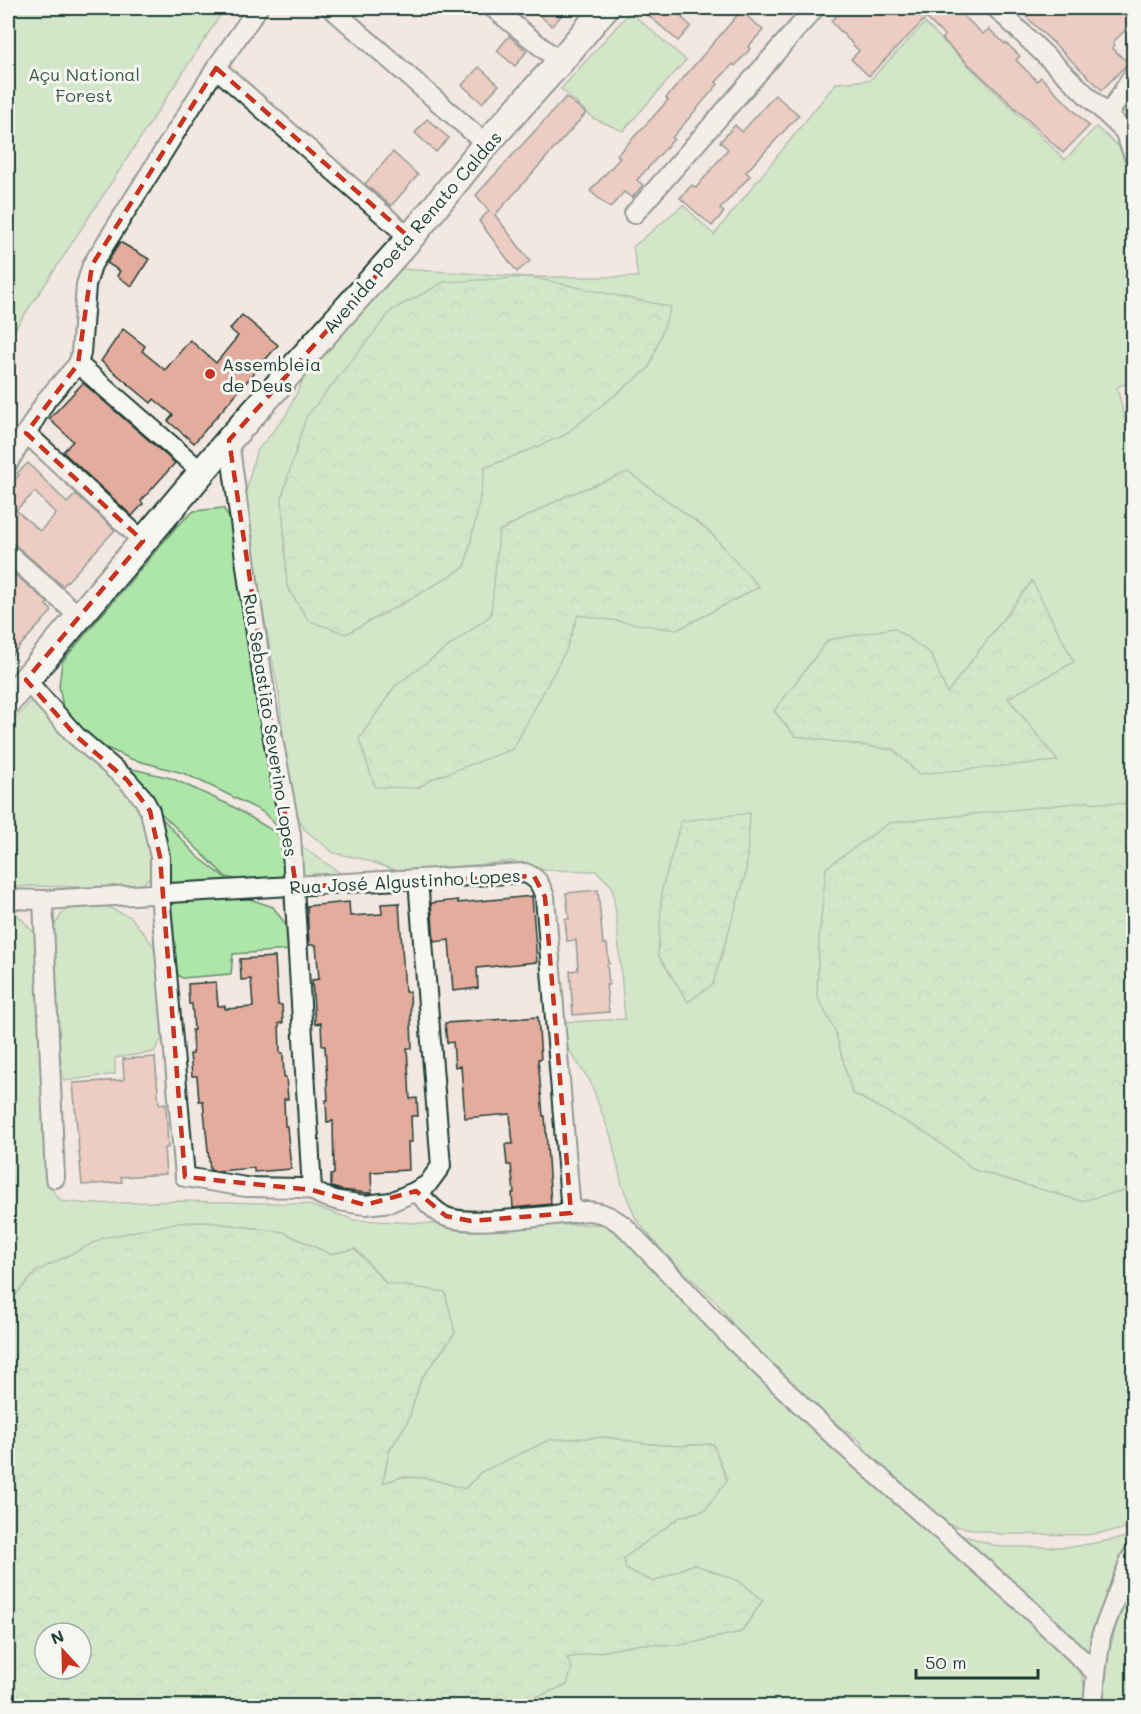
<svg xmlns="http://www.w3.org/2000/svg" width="1141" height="1714" font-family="Mali,sans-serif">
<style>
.green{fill:#aee5a9;stroke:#66916e;stroke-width:1.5}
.forest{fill:url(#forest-crowns);stroke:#66916e;stroke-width:1.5;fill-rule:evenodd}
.building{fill:#e4ac9d;stroke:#1f3d34;stroke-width:1.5;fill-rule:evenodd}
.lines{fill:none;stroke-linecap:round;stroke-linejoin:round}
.minor-casing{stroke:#1f3d34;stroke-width:22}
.secondary-casing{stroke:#1f3d34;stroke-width:30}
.minor{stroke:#f6f6f2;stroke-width:18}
.secondary{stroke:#f6f6f2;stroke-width:26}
.marked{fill:none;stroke:#c8321e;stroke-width:4.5;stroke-dasharray:12 8;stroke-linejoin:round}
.poi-dot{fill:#c8321e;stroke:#f6f6f2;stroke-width:2}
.labels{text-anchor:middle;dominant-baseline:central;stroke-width:6;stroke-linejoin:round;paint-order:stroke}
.park-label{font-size:18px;fill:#3c5f4b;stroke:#f6f6f2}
.street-label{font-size:18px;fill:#1f3d34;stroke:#f6f6f2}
.poi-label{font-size:18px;fill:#1f3d34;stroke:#f6f6f2;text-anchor:start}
</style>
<defs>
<pattern id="forest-crowns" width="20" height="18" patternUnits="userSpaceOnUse" patternTransform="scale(1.5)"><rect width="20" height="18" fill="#aee5a9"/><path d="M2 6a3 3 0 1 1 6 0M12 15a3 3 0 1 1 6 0" fill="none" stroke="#95c592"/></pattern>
</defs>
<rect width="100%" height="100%" fill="#f2e7e1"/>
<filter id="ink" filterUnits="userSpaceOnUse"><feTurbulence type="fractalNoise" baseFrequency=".0167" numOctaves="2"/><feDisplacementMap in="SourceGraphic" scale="12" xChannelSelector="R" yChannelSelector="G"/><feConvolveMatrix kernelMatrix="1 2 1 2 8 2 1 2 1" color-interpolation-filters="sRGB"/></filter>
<g filter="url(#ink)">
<g class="green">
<path d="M8 8H225L44 286 8 339Z"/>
<path d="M630 12 686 60 623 131 593 118 561 89Z"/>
<path d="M925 23 1065 160 1096 127 1123 150 1134 177 1133 381 1117 387 1134 458 1133 1526 1126 1529 1086 1535 1000 1534 950 1525 888 1474 866 1451 860 1441 798 1396 741 1335 717 1303 663 1252 636 1219 622 1185 611 1137 590 1081 566 1046V1022L625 1019 616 913 612 886 596 871 544 870 512 861 403 873 363 859 334 853 304 829 289 795 279 694 256 576 246 491 256 452 285 417 305 376 400 269 530 277H638L633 247 683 205 714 235 836 83 870 80Z"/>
<path d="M1133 81V109L1129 114H1126L1119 110Z"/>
<path d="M223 508 230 519 233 535 254 662 278 827 263 812 217 789 183 773 131 759 100 745 78 729 63 708 59 686 62 662 177 526 194 511Z"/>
<path d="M34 698 79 751 116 778 141 804 154 859 149 878 138 888 29 886 8 888V726Z"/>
<path d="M128 768 171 778 232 806 286 839 289 875 260 885 226 877 161 813Z"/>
<path d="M160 816 197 856 232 883 168 890Z"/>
<path d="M298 844 349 879 303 880Z"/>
<path d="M244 897 273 907 289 929 290 950 233 954 231 974 182 978 178 975C173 952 170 930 171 906L183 898Z"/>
<path d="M80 903 100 904 131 917 156 949 162 1038 154 1052 115 1058V1074L64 1081 57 1040 53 928 63 912Z"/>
<path d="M8 913 18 915 35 934 39 955 47 1183 61 1201 90 1204 182 1201 306 1204 355 1220 437 1224 467 1229 542 1225 604 1224 624 1240 716 1334 970 1565 1081 1672 1085 1689 1083 1706H513L567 1685 566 1658 641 1644 681 1645 741 1632 763 1600 693 1564 654 1582 626 1569 624 1557 680 1517 705 1510 727 1480 713 1444 680 1446 649 1444 481 1472 465 1489 427 1478 402 1477 383 1483 389 1451 408 1421 421 1379 455 1333 386 1283 356 1249 330 1254 283 1232 207 1222 175 1223 37 1271 8 1303Z"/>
<path d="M962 1535 1000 1547H1072L1133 1536 1114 1580 1093 1662 1040 1607Z"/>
<path d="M1133 1573V1706H1103L1108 1656 1128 1581Z"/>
</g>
<g class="forest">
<path d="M530 277 671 307 649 368 563 436 485 468 477 514 465 567 409 600 346 634 309 621 287 587 282 496 306 417 392 310 444 282Z"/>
<path d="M628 472 708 530 759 587 677 630 578 615 566 650 513 749 432 779 418 788 375 787 359 739 395 686 491 615 499 531 566 496Z"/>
<path d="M1032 581 1074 662 1008 698 1058 761 918 774 894 750 795 736 774 711 828 640 894 628 931 654 947 693Z"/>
<path d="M1086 802 1133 804 1134 1188 1081 1201 975 1170 928 1134 852 1093 835 1031 817 996 819 938 826 868 889 823Z"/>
<path d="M750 813 746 873 713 984 688 1002 658 955 662 889 681 821Z"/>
<path d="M207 1222 283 1232 330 1254 355 1249 386 1283 445 1292 455 1333 421 1379 408 1421 389 1451 383 1483 402 1477 427 1478 465 1489 481 1472 549 1440 606 1437 649 1444 680 1446 713 1444 727 1480 705 1510 680 1517 624 1558 626 1569 654 1582 693 1564 739 1581 763 1600 741 1632 681 1645 641 1644 567 1658 572 1668 567 1685 513 1706H8V1303L37 1271 103 1238 175 1223ZM45 1633H81V1669H45Z"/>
</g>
<g class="building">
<path d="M531 8H568L552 26Z"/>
<path d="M640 8H692L682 18 691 26 678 41Z"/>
<path d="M845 8H955L983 34 989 29 1005 44 1006 43 1020 56 1016 60 1037 81 1041 77 1089 126 1063 153 942 39 945 36 926 18 869 76 851 59 859 51 831 21Z"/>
<path d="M1017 8H1134V22L1113 42 1115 45 1112 48 1128 63 1102 90Z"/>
<path d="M741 11 763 30 748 47 750 49 735 66 733 64 716 82 718 84 672 138 674 139 637 180 643 185 632 198 624 192 610 208 590 191 620 158 617 155 652 118 668 100 666 98Z"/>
<path d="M509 36 527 51 515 66 497 51Z"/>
<path d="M479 67 499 85 482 103 462 85Z"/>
<path d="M775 95 799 115 746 172 750 176 720 209 724 212 712 226 680 198 692 185 696 188 728 149 720 142 735 125 742 132Z"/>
<path d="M566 97 586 113 495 215 530 261 517 272 479 221 489 211 476 195Z"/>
<path d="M427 119 449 138 436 152 415 133Z"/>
<path d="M393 152 418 175 391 206 365 184Z"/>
<path d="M120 242 149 259 132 286 117 276 120 271 107 263Z"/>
<path d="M242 315 278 345 194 443 168 421 173 415 154 399 151 403 101 361 123 329 145 346 142 351 165 370 190 340 216 363 238 336 230 329Z"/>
<path d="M83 383 175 463 141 501 143 504 132 516 63 452 73 441 49 419Z"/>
<path d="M28 463 67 503 76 494 115 530 63 586 15 545 8 542V486L19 475 17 473ZM35 492 56 514 40 531 16 510Z"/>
<path d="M8 568 48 603 46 605 52 611 8 659Z"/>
<path d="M598 890 603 944H607L609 964H607L609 985H606L609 1012 573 1015 570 971 578 970 576 940 567 941 565 919H569L566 893Z"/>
<path d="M532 896 537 962 477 968 478 988 453 991 449 940 434 942 431 903 458 900V903Z"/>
<path d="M349 902 350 916 382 914 381 904 399 903 405 992H410L412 1048H407L410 1099 417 1098 418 1116H411L412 1142H408L409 1170 371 1172 372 1193H368L342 1190 331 1187V1175L334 1174 333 1121 327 1122 326 1100H328L325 1046H322L321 1023 315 1024 312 980 319 979 316 945H309L307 906Z"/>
<path d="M275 957 278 1005H282L283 1023H279L280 1053H283L284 1077H286L288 1099H284L285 1126H287L291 1169 254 1172V1168L216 1171 210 1170 203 1101H199L197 1076H192L190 1054H193L192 1030H194L192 1004H189L188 984 216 982 218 1006H225V1009L253 1007 251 979 241 980 240 959Z"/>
<path d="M538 1017 541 1059H538L543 1116H545L551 1204 513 1208 512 1193H514L511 1165H507L505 1144H513L510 1114 465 1118 461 1066 455 1067 453 1042 447 1043 445 1023Z"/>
<path d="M155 1057 159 1104 166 1103 168 1148H164L166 1174 121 1177 122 1182 82 1185 73 1083 124 1080 123 1059Z"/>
</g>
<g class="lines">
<defs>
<g id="minor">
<path d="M331 8 486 144"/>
<path d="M493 8 560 62"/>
<path d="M996 8 1124 131 1134 156"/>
<path d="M216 68 410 238"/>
<path d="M1108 115 1134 74"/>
<path d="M634 214 815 8"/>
<path d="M78 364 202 472"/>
<path d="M26 433 143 541"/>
<path d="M229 440 249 588 268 712 291 835 312 1190"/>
<path d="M8 463 47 399 78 364 81 353 86 285 92 265 216 68 258 8"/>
<path d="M8 553 80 617"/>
<path d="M26 680 76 736 127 780 143 798 150 811 160 857V894L185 1177 246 1187 301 1188 312 1190 323 1196 339 1201 365 1205 391 1202 416 1191 427 1185 441 1166 418 880"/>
<path d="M8 899 43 900 525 873C538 878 540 884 545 897L571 1213"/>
<path d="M43 900 55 1178"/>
<path d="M416 1191C425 1200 433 1210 444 1216 469 1228 558 1214 587 1211 603 1212 612 1217 624 1226L734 1341 840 1442 1022 1602 1096 1673"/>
<path d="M1093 1706 1096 1673 1101 1636 1130 1560 1134 1553"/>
</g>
<path id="secondary" d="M8 701 229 440 410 238 486 144 560 62 605 8"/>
</defs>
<use href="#minor" class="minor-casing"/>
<use href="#secondary" class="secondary-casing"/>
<use href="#minor" class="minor"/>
<use href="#secondary" class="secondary"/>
</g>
</g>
<path d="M0 0H1141V1714H0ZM216 68 410 238 229 440 296 887 534 876 545 897 571 1213 471 1221 446 1216 416 1191 365 1205 312 1190 185 1177 160 857 150 811 127 780 76 736 26 680 143 541 26 433 78 364 92 265Z" fill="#f2e7e1" fill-opacity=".55" fill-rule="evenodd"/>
<path class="marked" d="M216 68 410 238 229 440 296 887 534 876 545 897 571 1213 471 1221 446 1216 416 1191 365 1205 312 1190 185 1177 160 857 150 811 127 780 76 736 26 680 143 541 26 433 78 364 92 265Z"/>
<circle class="poi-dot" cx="210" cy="374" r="6"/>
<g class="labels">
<g class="park-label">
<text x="84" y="74">Açu National<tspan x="84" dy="21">Forest</tspan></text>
</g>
<g class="street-label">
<text transform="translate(412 232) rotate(-49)">Avenida Poeta Renato Caldas</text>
<text transform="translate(271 725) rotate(81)">Rua Sebastião Severino Lopes</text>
<text transform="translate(405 881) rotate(-3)">Rua José Algustinho Lopes</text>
</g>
<g class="poi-label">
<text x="222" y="364">Assembleia<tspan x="222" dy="21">de Deus</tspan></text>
</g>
</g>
<rect width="1141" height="1714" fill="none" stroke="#f6f6f2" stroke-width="30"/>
<rect x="15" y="15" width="1111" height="1684" fill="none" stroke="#1f3d34" stroke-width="2" filter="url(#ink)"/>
<g transform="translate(63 1651) rotate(338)"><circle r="28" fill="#f6f6f2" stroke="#a0aca6" stroke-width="1.5"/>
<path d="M0-4.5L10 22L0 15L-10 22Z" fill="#c8321e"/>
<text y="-9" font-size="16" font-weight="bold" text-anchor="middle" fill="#1f3d34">N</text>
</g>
<path d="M916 1669v9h122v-9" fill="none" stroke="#1f3d34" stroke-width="3"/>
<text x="925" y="1669" font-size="18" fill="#1f3d34" stroke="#f6f6f2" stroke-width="4.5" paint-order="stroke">50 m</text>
</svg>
